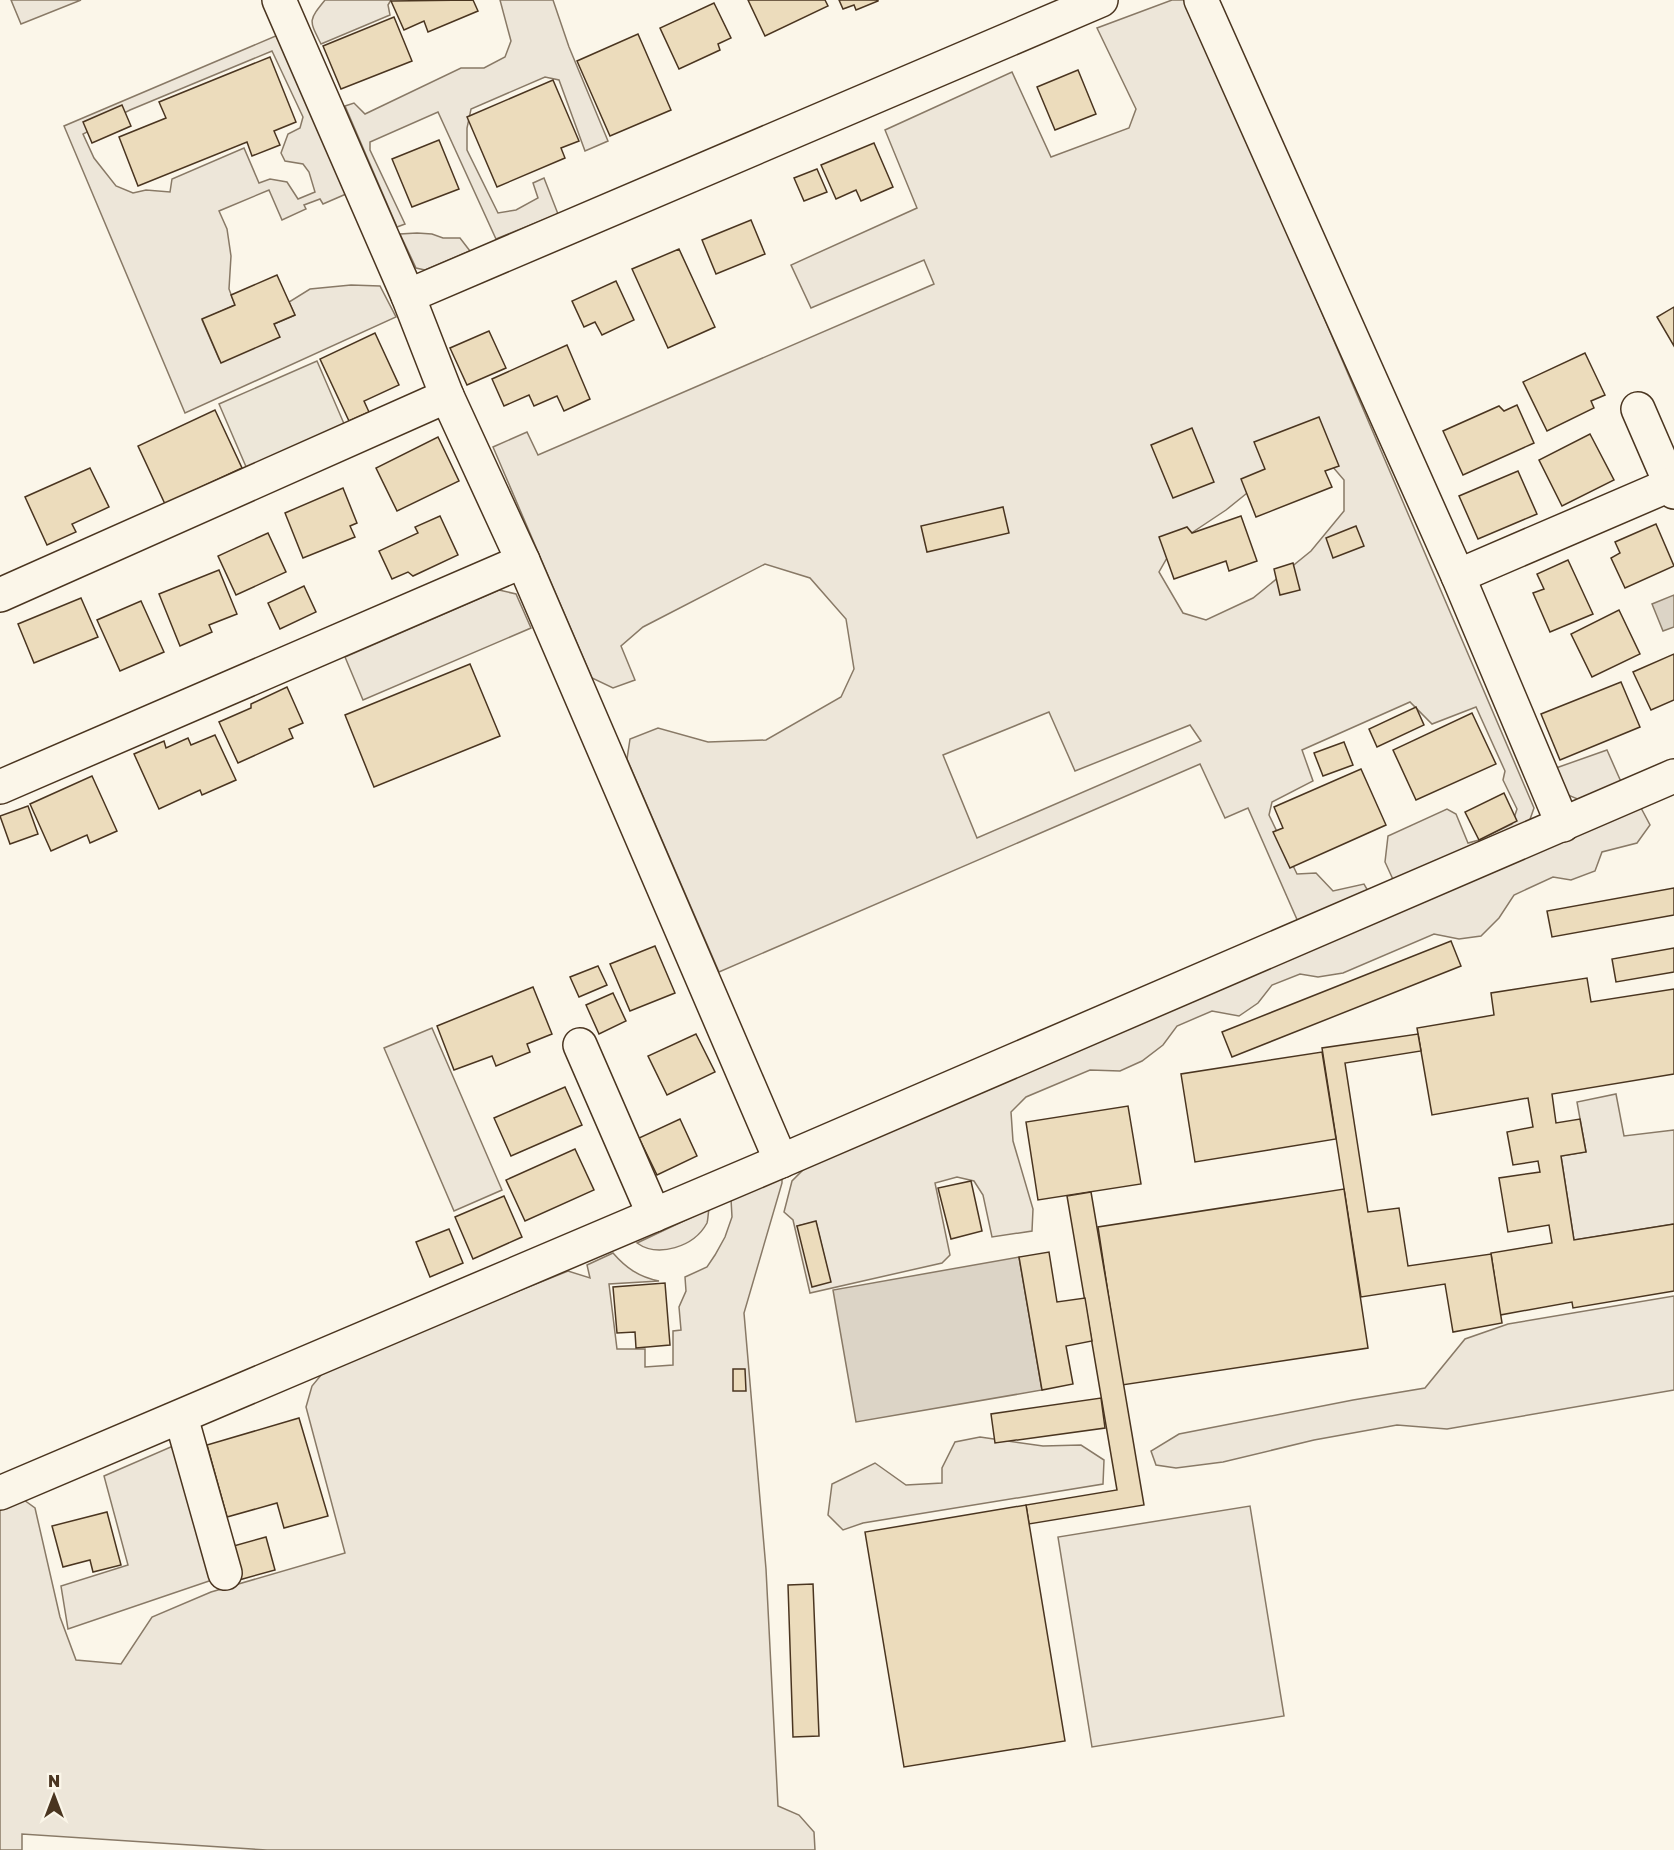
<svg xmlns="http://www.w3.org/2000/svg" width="1674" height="1850" font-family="'Golos Text',sans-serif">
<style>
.green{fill:#ede6d9;stroke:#887966;stroke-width:1.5;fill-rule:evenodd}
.parking{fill:#ede7d9;stroke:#887966;stroke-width:1.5}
.water{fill:#dcd4c6;stroke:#887966;stroke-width:1.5}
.building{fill:#ecdcbc;stroke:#4a3520;stroke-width:1.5}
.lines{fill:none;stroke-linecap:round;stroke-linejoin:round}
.minor-casing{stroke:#4a3520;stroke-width:36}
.minor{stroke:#fbf6e9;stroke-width:33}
</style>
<rect width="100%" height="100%" fill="#fbf6e9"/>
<g class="green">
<path d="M11 0H81L21 24Z"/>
<path d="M325 0H391L388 5 390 15 321 44C309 20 308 21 325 0Z"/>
<path d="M500 0H553L569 47 608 141 585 151 559 80 545 77 471 109 467 128V150L498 213 516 210 538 198 533 183 544 178 558 214 496 239 438 112 370 142V150L405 224 397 227 345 106 354 103 365 114 461 68H484L505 57 511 41Z"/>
<path d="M1172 0H1188L1534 808 1528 825 1396 886 1385 862 1388 836 1447 809 1456 814 1468 843 1479 840 1512 824 1517 809 1503 780 1505 771 1476 707 1432 724 1410 702 1302 750 1313 781 1272 802 1269 815 1297 874 1316 873 1333 891 1364 884 1371 896 1299 924 1248 808 1225 818 1200 764 719 972 627 759 630 739 658 728 708 742 766 740 841 697 854 669 846 619 810 578 765 564 643 627 621 646 635 680 613 688 592 678 493 447 527 432 538 455 934 284 924 260 811 308 791 265 917 208 885 130 1012 72 1051 157 1129 128 1136 109 1097 28ZM1314 445 1344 480V511L1311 551 1253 598 1206 620 1183 613 1159 572 1175 544 1226 510 1257 485ZM1049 712 1075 771 1190 725 1201 741 977 838 943 755Z"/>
<path d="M278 35 346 194 323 204 320 199 304 205 306 209 282 220 269 190 219 211 227 229 231 256 229 289 235 305 202 320 219 359 274 324 295 315 289 302 310 289 351 285 380 286 396 317 185 413 64 126ZM272 51 303 117 300 128 288 134 281 153 285 161 303 164 309 172 315 192 298 199 287 182 270 179 259 183 244 148 172 179 170 192 146 190 133 193 116 186 94 158 83 134 130 110Z"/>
<path d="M417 233 432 234 443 238H460L470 251 425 270 416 268 400 234Z"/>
<path d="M499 590 516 594 531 628 363 700 345 657Z"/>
<path d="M1607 750 1622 784 1582 801 1568 795 1556 768Z"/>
<path d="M1640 806 1650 825 1637 843 1602 852 1595 871 1571 880 1553 877 1514 895 1499 918 1481 936 1459 939 1434 934 1343 973 1318 977 1300 974 1272 985 1258 1003 1239 1016 1212 1011 1177 1026 1163 1045 1142 1061 1120 1071 1090 1070 1026 1097 1011 1112 1013 1141 1033 1209 1032 1231 992 1237 983 1195 974 1181 957 1177 935 1183 950 1255 942 1263 810 1293 793 1220 784 1212 792 1181 804 1169ZM816 1222 830 1281 797 1226Z"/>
<path d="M432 1028 502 1190 454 1211 384 1048Z"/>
<path d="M1616 1094 1624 1136 1674 1130V1224L1574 1240 1561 1156 1586 1152 1577 1102Z"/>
<path d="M782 1176V1183L744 1313 766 1569 778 1806 799 1815 814 1832 815 1850H267L22 1834V1850H0V1510L24 1500 35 1508 60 1617 76 1660 121 1664 152 1617 211 1592 345 1553 306 1407 312 1386 326 1369 568 1271 590 1278 587 1265 613 1253C626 1268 639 1277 659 1281L609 1284 617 1349H645V1367L673 1365V1331L681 1330 679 1307 686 1291 685 1277 707 1267 715 1255 725 1237 732 1217 731 1199Z"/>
<path d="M709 1209C708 1214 708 1220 707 1223 694 1247 658 1258 637 1243Z"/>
<path d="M1674 1296V1390L1447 1429 1397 1425 1314 1440 1223 1462 1176 1468 1156 1465 1151 1451 1179 1434 1353 1400 1425 1388 1465 1339 1508 1324Z"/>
<path d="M980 1437 1043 1446 1081 1445 1104 1460 1103 1484 863 1523 843 1530 828 1515 832 1484 875 1463 906 1485 942 1483V1468L955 1442Z"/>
<path d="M173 1446 215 1579 68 1629 61 1586 128 1565 104 1476Z"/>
<path d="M1250 1506 1284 1716 1092 1747 1058 1537Z"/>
</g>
<path class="parking" d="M317 361 345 426 247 469 219 404Z"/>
<g class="water">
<path d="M1674 595V627L1663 631 1652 604Z"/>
<path d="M1019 1257 1042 1390 856 1422 833 1290Z"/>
</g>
<g class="building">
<path d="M473 0 478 11 428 32 424 21 404 30 391 1Z"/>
<path d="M748 0H825L828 6 765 36Z"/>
<path d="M839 0H878V1L856 10 854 5 843 9Z"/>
<path d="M714 3 731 38 718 44 720 50 679 69 660 28Z"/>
<path d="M394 17 412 61 341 89 323 46Z"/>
<path d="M638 34 671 110 610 136 577 61Z"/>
<path d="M270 57 296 122 274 131 280 145 252 156 247 142 138 186 119 137 166 118 159 102Z"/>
<path d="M1078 70 1096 114 1055 130 1037 87Z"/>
<path d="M553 80 579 141 561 148 565 158 497 187 467 117Z"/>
<path d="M122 105 131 126 92 143 83 122Z"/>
<path d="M439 140 459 189 412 207 392 159Z"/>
<path d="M874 143 893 187 861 201 856 190 836 199 821 165Z"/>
<path d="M817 169 827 192 804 201 794 178Z"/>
<path d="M751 220 765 254 716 274 702 240Z"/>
<path d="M679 249 715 327 668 348 632 269Z"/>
<path d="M277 275 295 315 274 324 280 337 221 363 202 319 235 305 231 295Z"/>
<path d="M616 281 634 320 602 335 595 322 584 327 572 301Z"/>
<path d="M1674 307V346L1657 317Z"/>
<path d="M489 331 506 368 467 385 450 348Z"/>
<path d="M375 333 399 385 364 401 369 412 349 421 320 359Z"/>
<path d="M567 345 590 399 564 411 557 396 534 406 529 395 504 406 492 379Z"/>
<path d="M1585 353 1605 395 1591 401 1594 408 1547 431 1523 382Z"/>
<path d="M1517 405 1534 443 1463 475 1443 431 1499 406 1504 411Z"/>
<path d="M215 410 242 468 165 504 138 446Z"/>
<path d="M1319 417 1339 466 1325 471 1332 487 1256 517 1241 479 1265 469 1254 442Z"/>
<path d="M1192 428 1214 482 1173 498 1151 445Z"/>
<path d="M1590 434 1614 480 1562 506 1539 460Z"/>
<path d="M438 437 459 481 397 511 376 468Z"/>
<path d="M90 468 109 507 72 524 76 532 47 545 25 497Z"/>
<path d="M1518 471 1537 514 1478 539 1459 496Z"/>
<path d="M343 488 357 523 350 526 355 537 303 558 285 513Z"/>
<path d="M1003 507 1009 533 927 552 921 526Z"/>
<path d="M440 516 458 555 413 576 408 572 392 579 379 551 418 533 415 527Z"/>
<path d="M1241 516 1257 561 1229 571 1226 561 1174 579 1159 537 1187 527 1192 533Z"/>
<path d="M1656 524 1674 566 1625 588 1611 558 1620 553 1615 542Z"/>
<path d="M1356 526 1364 546 1333 558 1326 538Z"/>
<path d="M268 533 286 572 236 595 218 556Z"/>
<path d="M1568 560 1593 614 1550 632 1533 593 1544 589 1537 574Z"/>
<path d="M1293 563 1300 590 1280 595 1274 569Z"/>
<path d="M219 570 237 614 209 625 212 632 180 646 159 594Z"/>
<path d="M304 586 316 612 280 629 268 603Z"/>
<path d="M81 598 98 637 34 663 18 624Z"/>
<path d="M141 601 164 652 120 671 97 620Z"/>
<path d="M1619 610 1640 654 1592 677 1571 634Z"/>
<path d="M1674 654V700L1651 710 1633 672Z"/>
<path d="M470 664 500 736 374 787 345 715Z"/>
<path d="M1621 682 1640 727 1560 760 1541 714Z"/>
<path d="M287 687 303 723 289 729 293 738 238 763 219 722 251 708V704Z"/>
<path d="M1416 707 1424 725 1377 747 1369 729Z"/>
<path d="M1472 713 1496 764 1416 800 1393 750Z"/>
<path d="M215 735 236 780 202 795 200 790 159 809 134 754 164 741 166 748 188 738 191 745Z"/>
<path d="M1344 742 1353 765 1323 776 1314 753Z"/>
<path d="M1361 769 1386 825 1290 868 1273 832 1283 828 1274 807Z"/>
<path d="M92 776 117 831 90 843 87 835 51 851 30 804Z"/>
<path d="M1504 793 1517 821 1479 840 1465 812Z"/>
<path d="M28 806 38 834 10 844 0 816Z"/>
<path d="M1674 888V915L1552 937 1547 911Z"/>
<path d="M1451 941 1461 966 1232 1057 1222 1032Z"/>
<path d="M655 946 675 993 630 1011 610 964Z"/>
<path d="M1674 948V972L1616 982 1612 959Z"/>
<path d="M598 966 607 985 579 997 570 977Z"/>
<path d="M1587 978 1591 1002 1674 989V1074L1552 1094 1556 1123 1580 1119 1586 1152 1561 1156 1574 1240 1674 1224V1291L1573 1308 1572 1302 1500 1315 1491 1253 1552 1243 1549 1225 1508 1232 1499 1178 1540 1172 1538 1161 1513 1165 1507 1132 1533 1127 1528 1098 1432 1115 1417 1028 1494 1015 1491 993Z"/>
<path d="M533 987 552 1034 527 1044 530 1052 496 1066 492 1056 454 1070 437 1026Z"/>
<path d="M613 993 626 1021 599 1034 586 1005Z"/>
<path d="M696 1034 715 1072 667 1095 648 1056Z"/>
<path d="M1418 1034 1421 1051 1345 1063 1368 1212 1399 1208 1408 1266 1491 1254 1502 1323 1453 1332 1445 1284 1361 1297 1322 1048Z"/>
<path d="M1322 1052 1336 1139 1195 1162 1181 1074Z"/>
<path d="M565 1087 582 1125 511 1156 494 1118Z"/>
<path d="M1128 1106 1141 1184 1038 1200 1026 1122Z"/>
<path d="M680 1119 697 1156 657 1175 639 1138Z"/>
<path d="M575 1149 594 1190 525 1221 506 1180Z"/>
<path d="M971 1181 982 1231 951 1239 938 1188Z"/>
<path d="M1344 1189 1368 1348 1122 1385 1098 1227Z"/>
<path d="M1091 1192 1144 1505 1029 1524 1026 1505 1117 1490 1067 1196Z"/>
<path d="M504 1196 522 1237 473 1259 455 1217Z"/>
<path d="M816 1221 831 1282 812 1287 797 1226Z"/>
<path d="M449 1229 463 1263 430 1277 416 1242Z"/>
<path d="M1049 1252 1057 1302 1085 1298 1092 1341 1066 1346 1073 1384 1042 1390 1019 1257Z"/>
<path d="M665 1283 670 1345 636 1348 635 1332 617 1333 613 1287Z"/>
<path d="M733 1369H745L746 1391H733Z"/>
<path d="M1101 1398 1105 1428 995 1443 991 1414Z"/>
<path d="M299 1418 328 1516 284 1528 277 1503 227 1517 207 1445Z"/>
<path d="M1026 1505 1065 1741 904 1767 865 1532Z"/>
<path d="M107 1512 121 1565 93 1572 90 1560 63 1567 52 1526Z"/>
<path d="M266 1537 275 1570 239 1580 230 1547Z"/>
<path d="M813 1584 819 1736 793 1737 788 1585Z"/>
</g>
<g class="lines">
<defs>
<g id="minor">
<path d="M279 0 408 296 447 396 523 561 781 1161"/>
<path d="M1201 0 1458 576 1563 825"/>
<path d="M408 296 1101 0"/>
<path d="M1638 409 1674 492"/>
<path d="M1458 576 1674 483"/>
<path d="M0 595 447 396"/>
<path d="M0 787 523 561"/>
<path d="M580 1045 654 1215"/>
<path d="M181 1417 225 1573"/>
<path d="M0 1493 781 1161 1674 776"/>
</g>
</defs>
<use href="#minor" class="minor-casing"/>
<use href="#minor" class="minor"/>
</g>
<g transform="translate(54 1796)" stroke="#fbf6e9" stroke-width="4.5" paint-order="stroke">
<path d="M0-4.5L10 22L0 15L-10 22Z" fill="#4a3520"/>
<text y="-9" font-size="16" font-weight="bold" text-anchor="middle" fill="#4a3520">N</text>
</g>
</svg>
